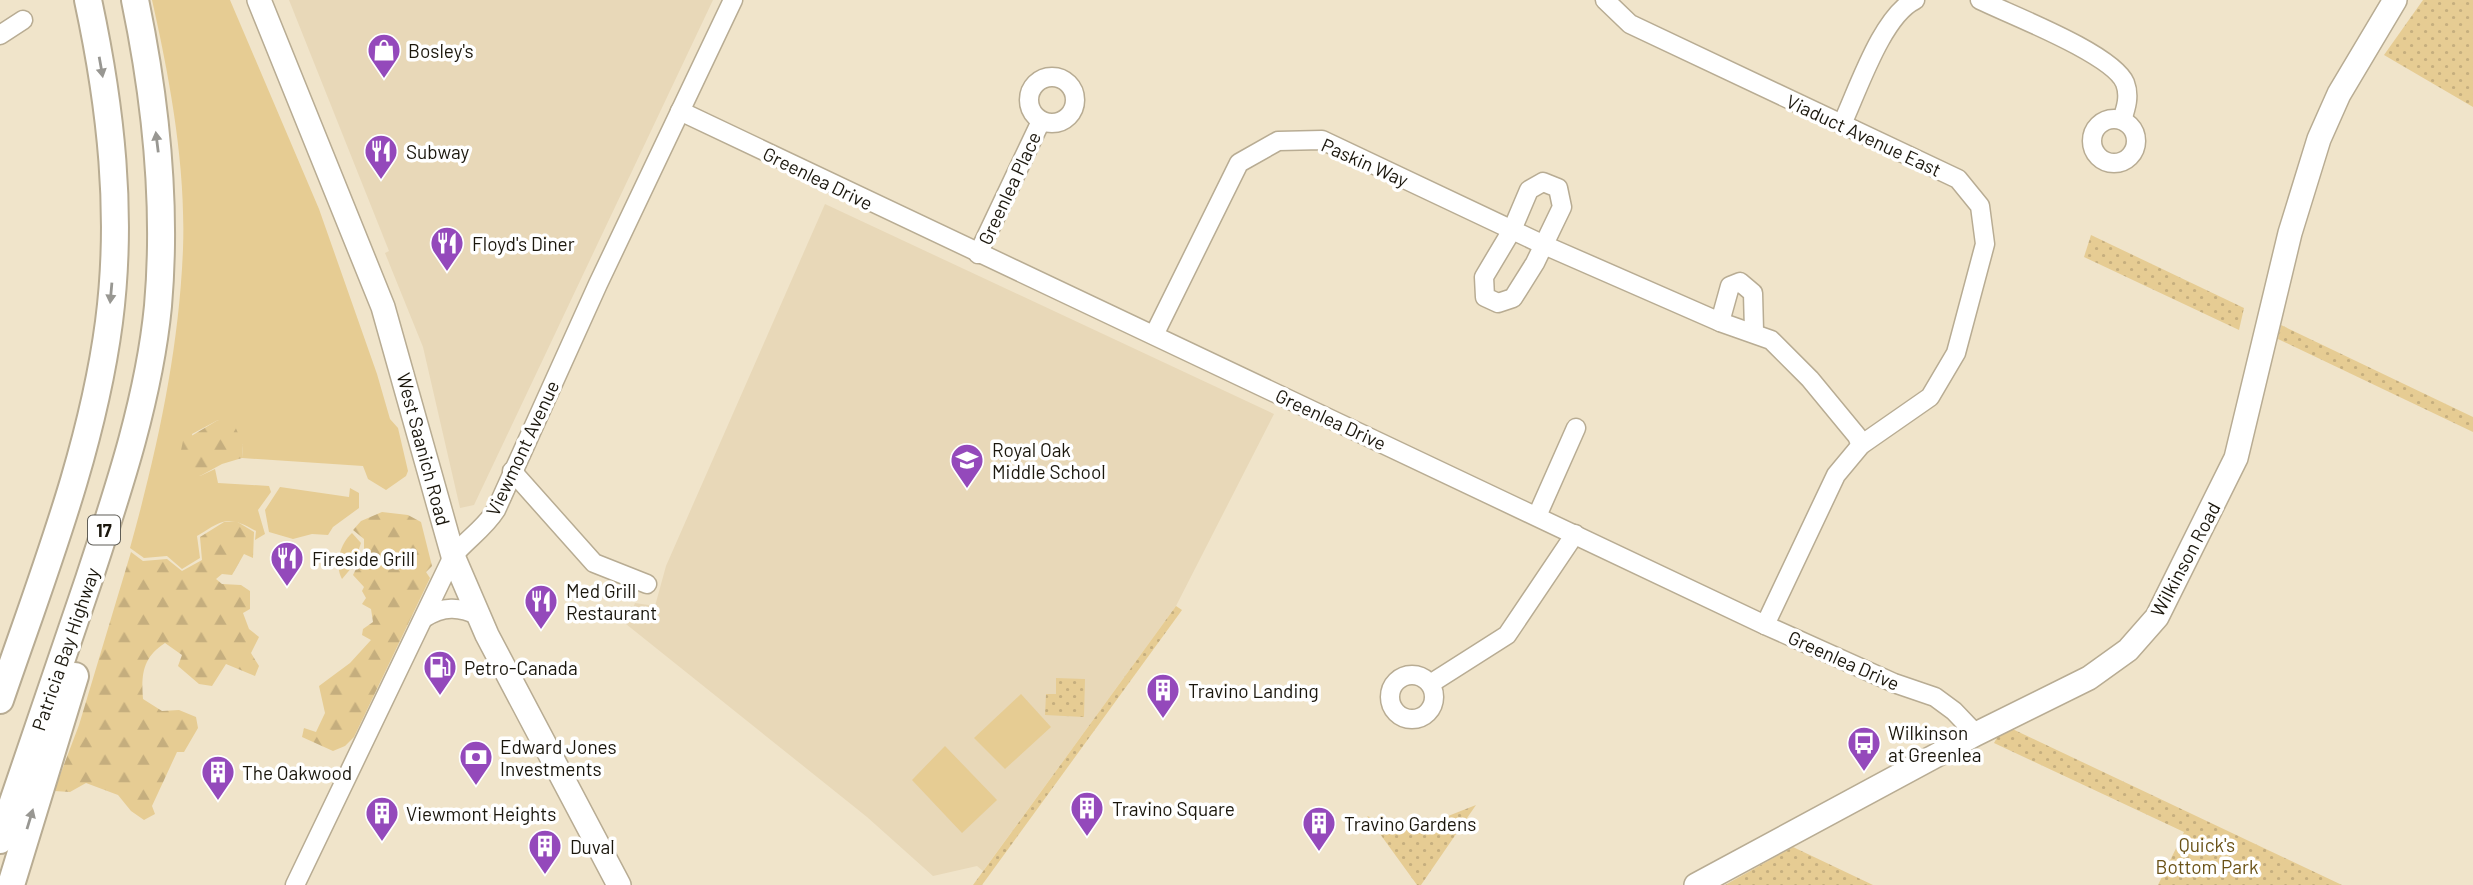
<svg xmlns="http://www.w3.org/2000/svg" width="2473" height="885" font-family="Barlow,sans-serif">
<style>
.built{fill:#e8d8b8}
.green{fill:#e6cc93}
.forest{fill:url(#forest-firs)}
.park{fill:url(#park-dots)}
.lines{fill:none;stroke-linecap:round;stroke-linejoin:round}
.minor-casing{stroke:#b8ac93;stroke-width:21}
.major-casing{stroke:#b8ac93;stroke-width:26}
.highway-casing{stroke:#b8ac93;stroke-width:30}
.minor{stroke:#fff;stroke-width:18}
.major{stroke:#fff;stroke-width:23}
.highway{stroke:#fff;stroke-width:26}
.oneway{fill:#989792}
.labels{text-anchor:middle;dominant-baseline:central;stroke-width:7;stroke-linejoin:round;paint-order:stroke}
.shield{fill:#fff;stroke:#5f5d56;stroke-width:2}
.shield-label{font-size:18px;font-weight:bold;fill:#1b170d}
.poi-label{font-size:19px;fill:#1b170d;stroke:#fff;text-anchor:start}
.street-label{font-size:19px;fill:#1b170d;stroke:#fff}
.park-label{font-size:19px;fill:#6a5217;stroke:#fff}
</style>
<defs>
<pattern id="forest-firs" width="22" height="20" patternUnits="userSpaceOnUse" patternTransform="scale(1.75)"><rect width="22" height="20" fill="#e6cc93"/><path d="M5 1l3.5 6h-7zM16 11l3.5 6h-7z" fill="#c5ae7e"/></pattern>
<pattern id="park-dots" width="8" height="8" patternUnits="userSpaceOnUse" patternTransform="scale(1.75)"><rect width="8" height="8" fill="#e6cc93"/><path d="M2 2h.1M6 6h.1" fill="none" stroke="#c5ae7e" stroke-width="1.8" stroke-linecap="round"/></pattern>
</defs>
<rect width="100%" height="100%" fill="#f0e4ca"/>
<g class="built">
<path d="M289 0H713L474 505 460 508 423 347 385 253 389 251Z"/>
<path d="M825 204 1274 414 1176 606 983 871 977 866 933 876 867 817 626 624 635 603 655 606 666 566Z"/>
</g>
<g class="green">
<path d="M152 0H230L319 209 377 374 390 419 398 428 408 471 406 476 386 490 368 479 363 466 242 458 243 445 218 420 192 434 200 476 215 469 218 483 269 486 271 492 258 510 265 534 255 540 256 531C228 515 224 519 197 536L200 558 182 569 167 556 144 558 130 548C157 451 179 351 183 249 186 166 170 80 152 0Z"/>
<path d="M280 487 349 497 350 488 359 493V508L333 527 328 535 312 534 293 539 269 532 265 510Z"/>
<path d="M352 533 361 543 353 566 342 579C334 564 340 544 352 533Z"/>
<path d="M1021 694 1051 727 1005 769 974 738Z"/>
<path d="M945 746 997 800 962 833 912 780Z"/>
</g>
<g class="forest">
<path d="M218 420 235 426 243 445 242 458 222 464 200 476 180 455 183 441Z"/>
<path d="M382 512 408 515 421 522 432 566 426 572 430 578 354 737 345 746 333 751 302 737 304 728 316 732 325 713 319 686 350 663 371 640 362 635 363 629 373 622 371 609 362 604 366 598 362 591 364 587 353 575 364 553V539L353 530 361 521Z"/>
<path d="M236 521 254 532 253 558 244 554 232 575 222 574 216 579 222 584 241 585 250 591V609L243 613 249 629 259 637 251 653 259 666 255 676 226 664 212 686 199 684 178 666 182 655 165 643C143 657 141 674 143 699L162 711 179 710 196 717 198 728 184 752H177L152 806 155 814 144 820 131 811 118 795 86 783 70 792 54 791 79 725 131 552 143 561 167 559 182 571 202 560 200 537 224 522Z"/>
</g>
<g class="park">
<path d="M2423 0H2473V107L2384 55Z"/>
<path d="M2091 235 2244 308 2239 330 2084 257Z"/>
<path d="M2281 325 2473 417V432L2278 339Z"/>
<path d="M1176 606 1182 610 982 885H973Z"/>
<path d="M1056 678 1085 679 1084 717 1045 715 1046 694H1056Z"/>
<path d="M2004 725 2342 885H2158L2184 832 1994 743Z"/>
<path d="M1476 805 1421 885H1417L1367 816 1410 831Z"/>
<path d="M1793 847 1873 885H1725Z"/>
</g>
<g class="lines">
<defs>
<g id="minor">
<path d="M1605 0 1630 24 1958 179 1980 206 1985 244 1956 353 1930 397 1861 445 1836 475 1765 625"/>
<path d="M1980 0C2011 15 2113 54 2125 83 2130 96 2126 108 2122 120"/>
<path d="M0 35 23 20"/>
<circle cx="1052" cy="100" r="23"/>
<path d="M680 111 1765 625 1894 683 1935 697 1954 711 1976 734"/>
<circle cx="2114" cy="141" r="22"/>
<path d="M1842 124C1858 90 1882 16 1915 0"/>
<path d="M1543 182 1558 188 1562 207 1535 263 1513 298 1498 303 1485 297 1484 277 1512 230 1529 190Z"/>
<path d="M978 254 1041 121"/>
<path d="M1720 322 1730 286 1740 282 1753 293 1754 331"/>
<path d="M1154 335 1239 163 1278 141 1322 140 1544 245 1720 322 1771 340 1810 379 1857 436 1861 445"/>
<path d="M512 471 594 563 647 584"/>
<path d="M1537 516 1576 428"/>
<path d="M424 618C443 606 459 606 479 616"/>
<circle cx="1412" cy="697" r="22"/>
<path d="M1430 684 1507 635 1575 534"/>
<path d="M295 885 453 556C467 539 484 529 496 510L598 284 733 0"/>
</g>
<g id="major">
<path d="M259 0 383 307 453 556 487 635 619 885"/>
<path d="M1696 885 1976 734 2089 678 2128 650 2157 617 2236 458 2290 233 2319 139 2339 94 2395 0"/>
</g>
<g id="highway">
<path d="M0 700C42 577 92 452 109 322 123 214 111 107 88 0"/>
<path d="M0 840C30 753 59 666 89 579 118 491 149 399 158 306 167 203 156 101 135 0"/>
<path d="M11 885 75 676"/>
</g>
</defs>
<use href="#minor" class="minor-casing"/>
<use href="#major" class="major-casing"/>
<use href="#highway" class="highway-casing"/>
<use href="#minor" class="minor"/>
<use href="#major" class="major"/>
<use href="#highway" class="highway"/>
</g>
<defs><path id="oneway-solid" d="M-6-.8H1V-3.2L6.5 0L1 3.2V.8H-6Z" transform="scale(1.75)"/></defs>
<g class="oneway">
<use href="#oneway-solid" transform="translate(101 67) rotate(80)"/>
<use href="#oneway-solid" transform="translate(157 142) rotate(-97)"/>
<use href="#oneway-solid" transform="translate(111 293) rotate(95)"/>
<use href="#oneway-solid" transform="translate(30 819) rotate(-73)"/>
</g>
<defs>
<symbol id="shop-pin" viewBox="-11 -11 22 30"><path d="M0 17L-7.5 6A9.5 9.5 0 1 1 7.5 6Z" fill="#9449bb" stroke="#fff"/><path d="M-5-2.5h2.3a2.7 3.5 0 0 1 5.4 0H5L5.5 6h-11ZM-1.5-2.5h3a1.5 2.3 0 0 0-3 0Z" fill="#fff"/></symbol>
<symbol id="restaurant-pin" viewBox="-11 -11 22 30"><path d="M0 17L-7.5 6A9.5 9.5 0 1 1 7.5 6Z" fill="#9449bb" stroke="#fff"/><path d="M-5-6h1v4h1v-4h1v4h1v-4h1v5L-1.5 .5V6h-2V.5L-5-1ZM5-6V6H3V1.5H1.5Q1.5-4 5-6Z" fill="#fff"/></symbol>
<symbol id="school-pin" viewBox="-11 -11 22 30"><path d="M0 17L-7.5 6A9.5 9.5 0 1 1 7.5 6Z" fill="#9449bb" stroke="#fff"/><path d="M0-5L7-2L0 1L-7-2ZM-4 1L0 2.5L4 1V4Q0 6-4 4Z" fill="#fff"/></symbol>
<symbol id="fuel-pin" viewBox="-11 -11 22 30"><path d="M0 17L-7.5 6A9.5 9.5 0 1 1 7.5 6Z" fill="#9449bb" stroke="#fff"/><path d="M-5.5-6h7V0h2V4h1.3V-2.5L3-4.5l.8-.8L6-3V5H2.5V1h-1V6h-7ZM-4.2-4.7v3.2H.2V-4.7Z" fill="#fff"/></symbol>
<symbol id="building-pin" viewBox="-11 -11 22 30"><path d="M0 17L-7.5 6A9.5 9.5 0 1 1 7.5 6Z" fill="#9449bb" stroke="#fff"/><path d="M-4-6H4V6H1V3H-1V6H-4ZM-2.5-4.3h1.7v1.8h-1.7ZM.8-4.3h1.7v1.8H.8ZM-2.5-1h1.7V.8h-1.7ZM.8-1h1.7V.8H.8Z" fill="#fff"/></symbol>
<symbol id="bus-pin" viewBox="-11 -11 22 30"><path d="M0 17L-7.5 6A9.5 9.5 0 1 1 7.5 6Z" fill="#9449bb" stroke="#fff"/><path d="M-5-6H5V4H4V6H2V4H-2V6H-4V4H-5ZM-3.5-4V0h7V-4ZM-3.5 1.2v1.5H-2V1.2ZM2 1.2v1.5H3.5V1.2Z" fill="#fff"/></symbol>
<symbol id="bank-pin" viewBox="-11 -11 22 30"><path d="M0 17L-7.5 6A9.5 9.5 0 1 1 7.5 6Z" fill="#9449bb" stroke="#fff"/><path d="M-6-4H6V4H-6ZM0-2.3a2.3 2.3 0 1 0 0 4.6a2.3 2.3 0 1 0 0-4.6Z" fill="#fff"/></symbol>
</defs>
<g fill-rule="evenodd">
<use href="#shop-pin" x="365" y="31" width="38" height="52"/>
<use href="#restaurant-pin" x="362" y="132" width="38" height="52"/>
<use href="#restaurant-pin" x="428" y="224" width="38" height="52"/>
<use href="#school-pin" x="948" y="441" width="38" height="52"/>
<use href="#restaurant-pin" x="268" y="539" width="38" height="52"/>
<use href="#restaurant-pin" x="522" y="582" width="38" height="52"/>
<use href="#fuel-pin" x="421" y="648" width="38" height="52"/>
<use href="#building-pin" x="1144" y="671" width="38" height="52"/>
<use href="#bus-pin" x="1845" y="724" width="38" height="52"/>
<use href="#bank-pin" x="457" y="738" width="38" height="52"/>
<use href="#building-pin" x="199" y="753" width="38" height="52"/>
<use href="#building-pin" x="1068" y="789" width="38" height="52"/>
<use href="#building-pin" x="363" y="794" width="38" height="52"/>
<use href="#building-pin" x="1300" y="804" width="38" height="52"/>
<use href="#building-pin" x="526" y="827" width="38" height="52"/>
</g>
<g class="labels">
<rect class="shield" x="88" y="515.5" width="32" height="29" rx="5"/>
<g class="shield-label">
<text x="104" y="530">17</text>
</g>
<g class="poi-label">
<text x="408" y="50">Bosley's</text>
<text x="406" y="151">Subway</text>
<text x="472" y="243">Floyd's Diner</text>
<text x="992" y="449">Royal Oak<tspan x="992" dy="22">Middle School</tspan></text>
<text x="312" y="558">Fireside Grill</text>
<text x="566" y="590">Med Grill<tspan x="566" dy="22">Restaurant</tspan></text>
<text x="464" y="667">Petro-Canada</text>
<text x="1188" y="690">Travino Landing</text>
<text x="1888" y="732">Wilkinson<tspan x="1888" dy="22">at Greenlea</tspan></text>
<text x="500" y="746">Edward Jones<tspan x="500" dy="22">Investments</tspan></text>
<text x="242" y="772">The Oakwood</text>
<text x="1112" y="808">Travino Square</text>
<text x="406" y="813">Viewmont Heights</text>
<text x="1344" y="823">Travino Gardens</text>
<text x="570" y="846">Duval</text>
</g>
<g class="street-label">
<text transform="translate(1864 135) rotate(25)">Viaduct Avenue East</text>
<text transform="translate(1365 162) rotate(24)">Paskin Way</text>
<text transform="translate(818 178) rotate(26)">Greenlea Drive</text>
<text transform="translate(1009 188) rotate(-65)">Greenlea Place</text>
<text transform="translate(1331 419) rotate(25)">Greenlea Drive</text>
<text transform="translate(522 448) rotate(-65)">Viewmont Avenue</text>
<text transform="translate(424 449) rotate(75)">West Saanich Road</text>
<text transform="translate(2185 559) rotate(-62)">Wilkinson Road</text>
<text transform="translate(65 649) rotate(-71)">Patricia Bay Highway</text>
<text transform="translate(1844 660) rotate(24)">Greenlea Drive</text>
</g>
<g class="park-label">
<text x="2207" y="844">Quick's<tspan x="2207" dy="22">Bottom Park</tspan></text>
</g>
</g>
</svg>
